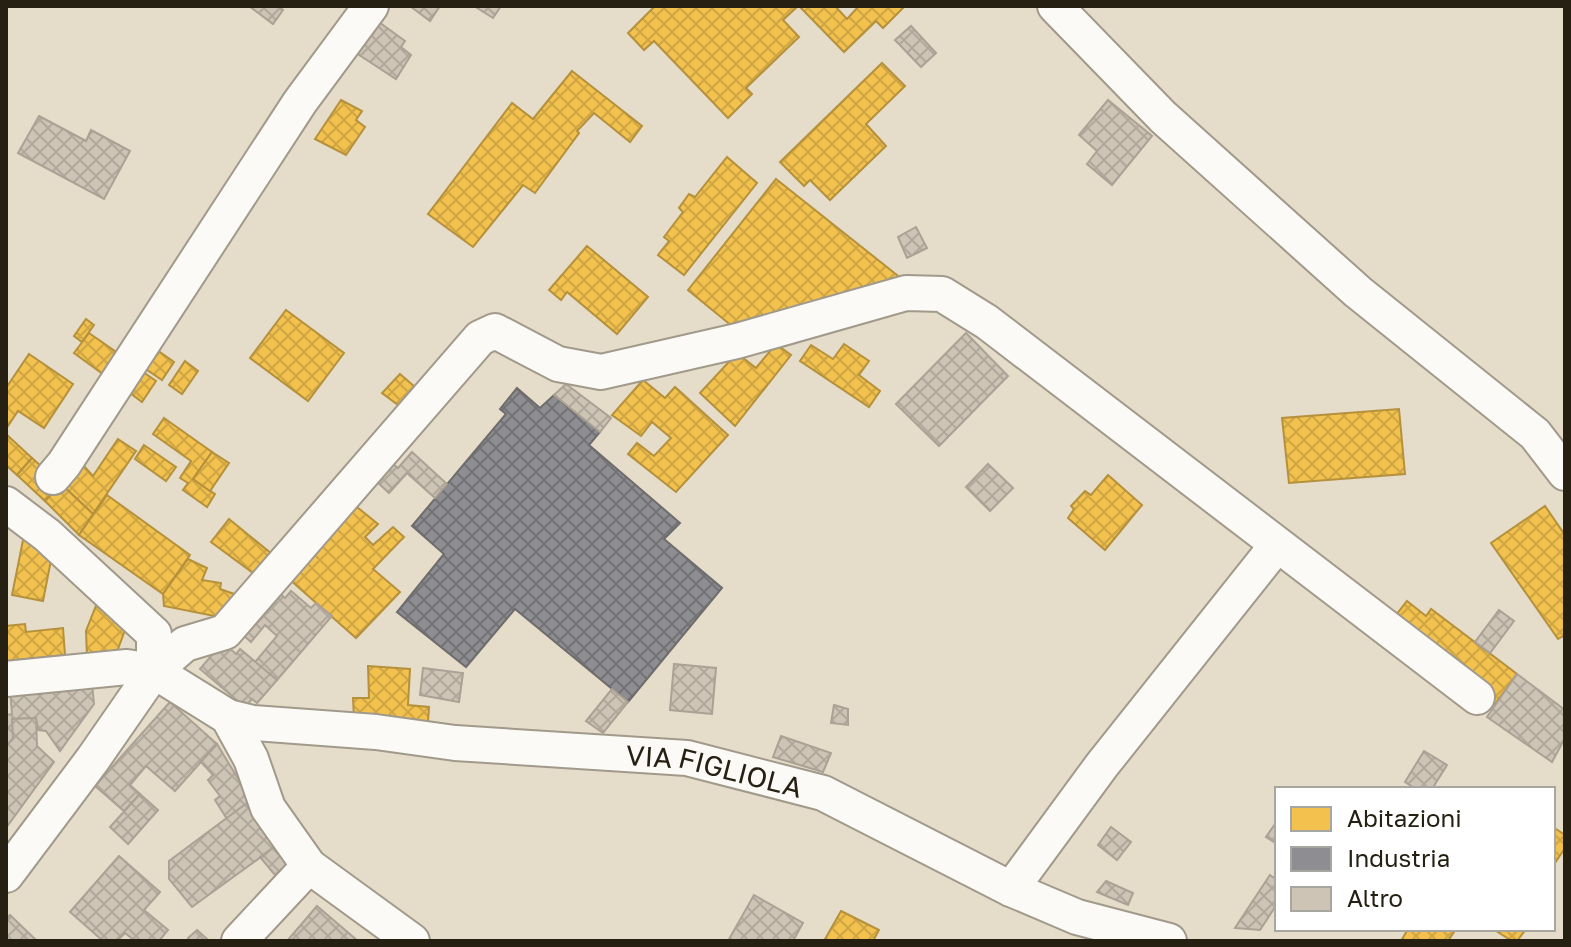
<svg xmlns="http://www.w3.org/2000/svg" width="1571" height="947" font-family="'Golos Text',sans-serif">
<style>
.homes{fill:url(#homes-cross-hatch);stroke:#b5913c;stroke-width:2}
.industry{fill:url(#industry-cross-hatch);stroke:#6e6c6c;stroke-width:2}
.building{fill:url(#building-cross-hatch);stroke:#aba194;stroke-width:2}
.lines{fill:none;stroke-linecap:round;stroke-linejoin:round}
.minor-casing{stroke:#a19a8b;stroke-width:38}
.minor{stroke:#fbfaf7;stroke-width:34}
.labels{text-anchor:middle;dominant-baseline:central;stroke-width:8;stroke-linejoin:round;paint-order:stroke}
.street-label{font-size:28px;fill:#262013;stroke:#fff}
</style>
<defs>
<pattern id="homes-cross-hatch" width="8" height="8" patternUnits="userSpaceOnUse" patternTransform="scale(2)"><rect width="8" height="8" fill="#f2c14e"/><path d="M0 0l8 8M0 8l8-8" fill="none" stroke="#cfa643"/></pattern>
<pattern id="industry-cross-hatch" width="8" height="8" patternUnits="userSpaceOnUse" patternTransform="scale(2)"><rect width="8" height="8" fill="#8d8d92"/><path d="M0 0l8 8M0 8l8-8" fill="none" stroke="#737376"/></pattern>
<pattern id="building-cross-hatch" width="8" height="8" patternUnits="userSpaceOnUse" patternTransform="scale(2)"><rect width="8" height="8" fill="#cec4b6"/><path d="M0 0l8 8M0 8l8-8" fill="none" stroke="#b1a89c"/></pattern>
</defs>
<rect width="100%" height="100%" fill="#e5dcc9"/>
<g class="homes">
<path d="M655 6H798L783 20 799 37 746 88 752 94 728 118 654 41 644 50 628 33Z"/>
<path d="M799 6H835L847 19 859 6H905L883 28 876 21 844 52Z"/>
<path d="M882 63 905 86 866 124 886 146 830 200 810 180 804 186 780 162Z"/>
<path d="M572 71 642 126 630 142 594 113 577 131 579 133 535 193 523 185 473 247 428 214 512 103 533 119Z"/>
<path d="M341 100 362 111 356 120 365 127 346 155 315 139Z"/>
<path d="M727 157 757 183 684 275 658 255 669 241 664 237 683 212 679 208 689 194 695 197Z"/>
<path d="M776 179 902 279 733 327 688 290Z"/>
<path d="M587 246 648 297 617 334 567 292 561 300 549 290Z"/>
<path d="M286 310 344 353 308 401 250 358Z"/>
<path d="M86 319 94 325 82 342 74 336Z"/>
<path d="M89 333 122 356 107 377 74 353Z"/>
<path d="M776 344 791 355 735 426 700 393 737 353 756 368Z"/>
<path d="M844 344 869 361 859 375 880 391 869 407 800 361 811 345 833 359Z"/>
<path d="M150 345 174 362 162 380 137 363Z"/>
<path d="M29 354 73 384 44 428 18 411 6 429V388Z"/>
<path d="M185 361 198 371 182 394 169 385Z"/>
<path d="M136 367 156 381 142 402 122 387Z"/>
<path d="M400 374 422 393 406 411 382 393Z"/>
<path d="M643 380 665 398 675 387 728 435 676 492 628 454 637 443 654 456 671 438 652 422 641 436 612 415Z"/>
<path d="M1399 409 1405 474 1289 483 1282 418Z"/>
<path d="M164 418 212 452 193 479 215 494 207 507 183 490 188 483 180 478 191 461 153 434Z"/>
<path d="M6 434 32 458 17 475 6 465Z"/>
<path d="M118 439 136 451 93 514 61 484 82 464 93 476Z"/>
<path d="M144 445 176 467 166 481 135 459Z"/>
<path d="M212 452 229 463 210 491 193 479Z"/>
<path d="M32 458 61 484 45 501 17 475Z"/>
<path d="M1108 475 1142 505 1105 550 1068 518 1074 509 1071 506 1085 491 1091 495Z"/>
<path d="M61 484 93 514 79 535 45 501Z"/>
<path d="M107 495 190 555 163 594 79 535Z"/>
<path d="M1545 506 1565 535V635L1558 639 1491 543Z"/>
<path d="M357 507 378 524 365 537 373 545 393 527 404 537 373 569 400 592 356 638 289 579Z"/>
<path d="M229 519 278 559 261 579 211 542Z"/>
<path d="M24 535 52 555 43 601 12 595Z"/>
<path d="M188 559 207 568 202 580 221 583 220 589 243 597 224 618 164 606 163 594Z"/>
<path d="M101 593 128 622 115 657H87L86 631Z"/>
<path d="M1407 601 1426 616 1431 609 1517 674 1495 704 1389 624Z"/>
<path d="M25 624 26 632 63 628 65 655 6 661V626Z"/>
<path d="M368 666 410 669 408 705 429 707 428 722 354 719 353 698H369Z"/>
<path d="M1553 827 1565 835V848L1553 866Z"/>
<path d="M841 911 879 930 873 941H824Z"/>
<path d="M1408 929H1456L1448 941H1401Z"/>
<path d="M1493 929H1526L1517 941H1512Z"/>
</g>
<path class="industry" d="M517 388 540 408 554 395 600 432 589 445 680 523 664 539 722 588 628 702 515 609 466 667 397 612 444 554 412 526 506 414 500 409Z"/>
<g class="building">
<path d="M249 6H278L283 10 273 24Z"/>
<path d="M410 6H440L430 21Z"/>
<path d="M474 6H501L493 18Z"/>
<path d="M372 17 405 41 401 47 411 55 396 79 350 49Z"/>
<path d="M911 26 936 53 921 67 895 40Z"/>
<path d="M1108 100 1152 136 1112 185 1087 164 1097 151 1079 135Z"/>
<path d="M39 116 86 141 91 130 130 151 104 199 18 153Z"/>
<path d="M916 227 927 248 907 258 898 237Z"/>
<path d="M966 333 1008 376 939 446 896 404Z"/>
<path d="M566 384 611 418 600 432 554 395Z"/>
<path d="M412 452 447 484 435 498 407 473 389 493 375 480 387 459 398 468Z"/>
<path d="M988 464 1013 488 990 511 966 487Z"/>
<path d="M271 586 285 598 291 591 311 608 316 603 332 616 277 680 255 662 277 636 265 625 251 642 235 628Z"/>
<path d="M1499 610 1514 621 1490 653 1475 642Z"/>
<path d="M223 642 236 654 240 649 277 680 257 703 252 699 245 707 200 669Z"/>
<path d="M674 664 716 668 712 714 670 710Z"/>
<path d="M423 668 463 673 459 702 420 695Z"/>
<path d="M1517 674 1565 710V738L1552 762 1487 717Z"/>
<path d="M92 683 94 704 60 751 46 731 38 730 36 718 12 719 13 738 6 747V715L12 714 10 689Z"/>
<path d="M612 689 628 702 603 733 586 721Z"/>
<path d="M170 702 217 744 175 791 146 766 130 785 140 794 124 811 95 786Z"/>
<path d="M834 705 848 709V725L831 723Z"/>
<path d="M36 718 37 746 54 762 6 828V747L13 738 12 719Z"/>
<path d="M781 736 831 753 823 772 773 757Z"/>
<path d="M217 744 251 800 227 819 215 800 220 796 208 780 213 775 201 762Z"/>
<path d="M1424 751 1447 765 1432 789H1416L1405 782Z"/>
<path d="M140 794 158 810 128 844 110 827Z"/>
<path d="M251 800 280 843 192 907 169 879V861Z"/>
<path d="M1277 821V844L1266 837Z"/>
<path d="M1111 827 1131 842 1117 860 1098 845Z"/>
<path d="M280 843 292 860 275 875 260 857Z"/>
<path d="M119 856 160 892 144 910 168 930 159 941H135L125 933 117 941H103L70 912Z"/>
<path d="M1270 875 1277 880V904L1260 930 1235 928Z"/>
<path d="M1106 881 1133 893 1128 905 1097 892Z"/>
<path d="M754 895 803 923 793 941H728Z"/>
<path d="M317 906 358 941H287Z"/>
<path d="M10 915 37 941H6V919Z"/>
<path d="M197 930 207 939 204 941H191L188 938Z"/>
</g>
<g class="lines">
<defs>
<g id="minor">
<path d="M1055 6 1163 117 1358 292 1535 434 1565 473"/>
<path d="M53 477 64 464 300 102 371 6"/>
<path d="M6 504 47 535 154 634V671"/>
<path d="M6 679 127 667 154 671 228 717 251 759 268 808 309 866 412 941"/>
<path id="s1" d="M228 717 253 723 376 732 455 743 687 758 823 793 1011 889 1077 917 1169 941"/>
<path d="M6 875 93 759 154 671 185 644 225 632 480 338 495 331 558 364 601 372 737 341 906 293 942 294 987 322 1477 697"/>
<path d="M1011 889 1102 765 1277 545"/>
<path d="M239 941 309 866"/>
</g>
</defs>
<use href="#minor" class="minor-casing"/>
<use href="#minor" class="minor"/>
</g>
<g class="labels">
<g class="street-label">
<text stroke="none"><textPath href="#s1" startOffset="490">VIA FIGLIOLA</textPath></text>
</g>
</g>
<rect width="1571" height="947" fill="none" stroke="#262013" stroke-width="16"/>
<rect x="1275" y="787" width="280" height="144" fill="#ffffff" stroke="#a8a6a1" stroke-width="2"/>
<rect x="1291" y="807" width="40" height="24" fill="#f2c14e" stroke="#a8a6a1" stroke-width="2"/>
<text x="1347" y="827" font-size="24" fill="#262013">Abitazioni</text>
<rect x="1291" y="847" width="40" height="24" fill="#8d8d92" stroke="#a8a6a1" stroke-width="2"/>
<text x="1347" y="867" font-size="24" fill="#262013">Industria</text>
<rect x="1291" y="887" width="40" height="24" fill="#cec4b6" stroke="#a8a6a1" stroke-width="2"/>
<text x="1347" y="907" font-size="24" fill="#262013">Altro</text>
</svg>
